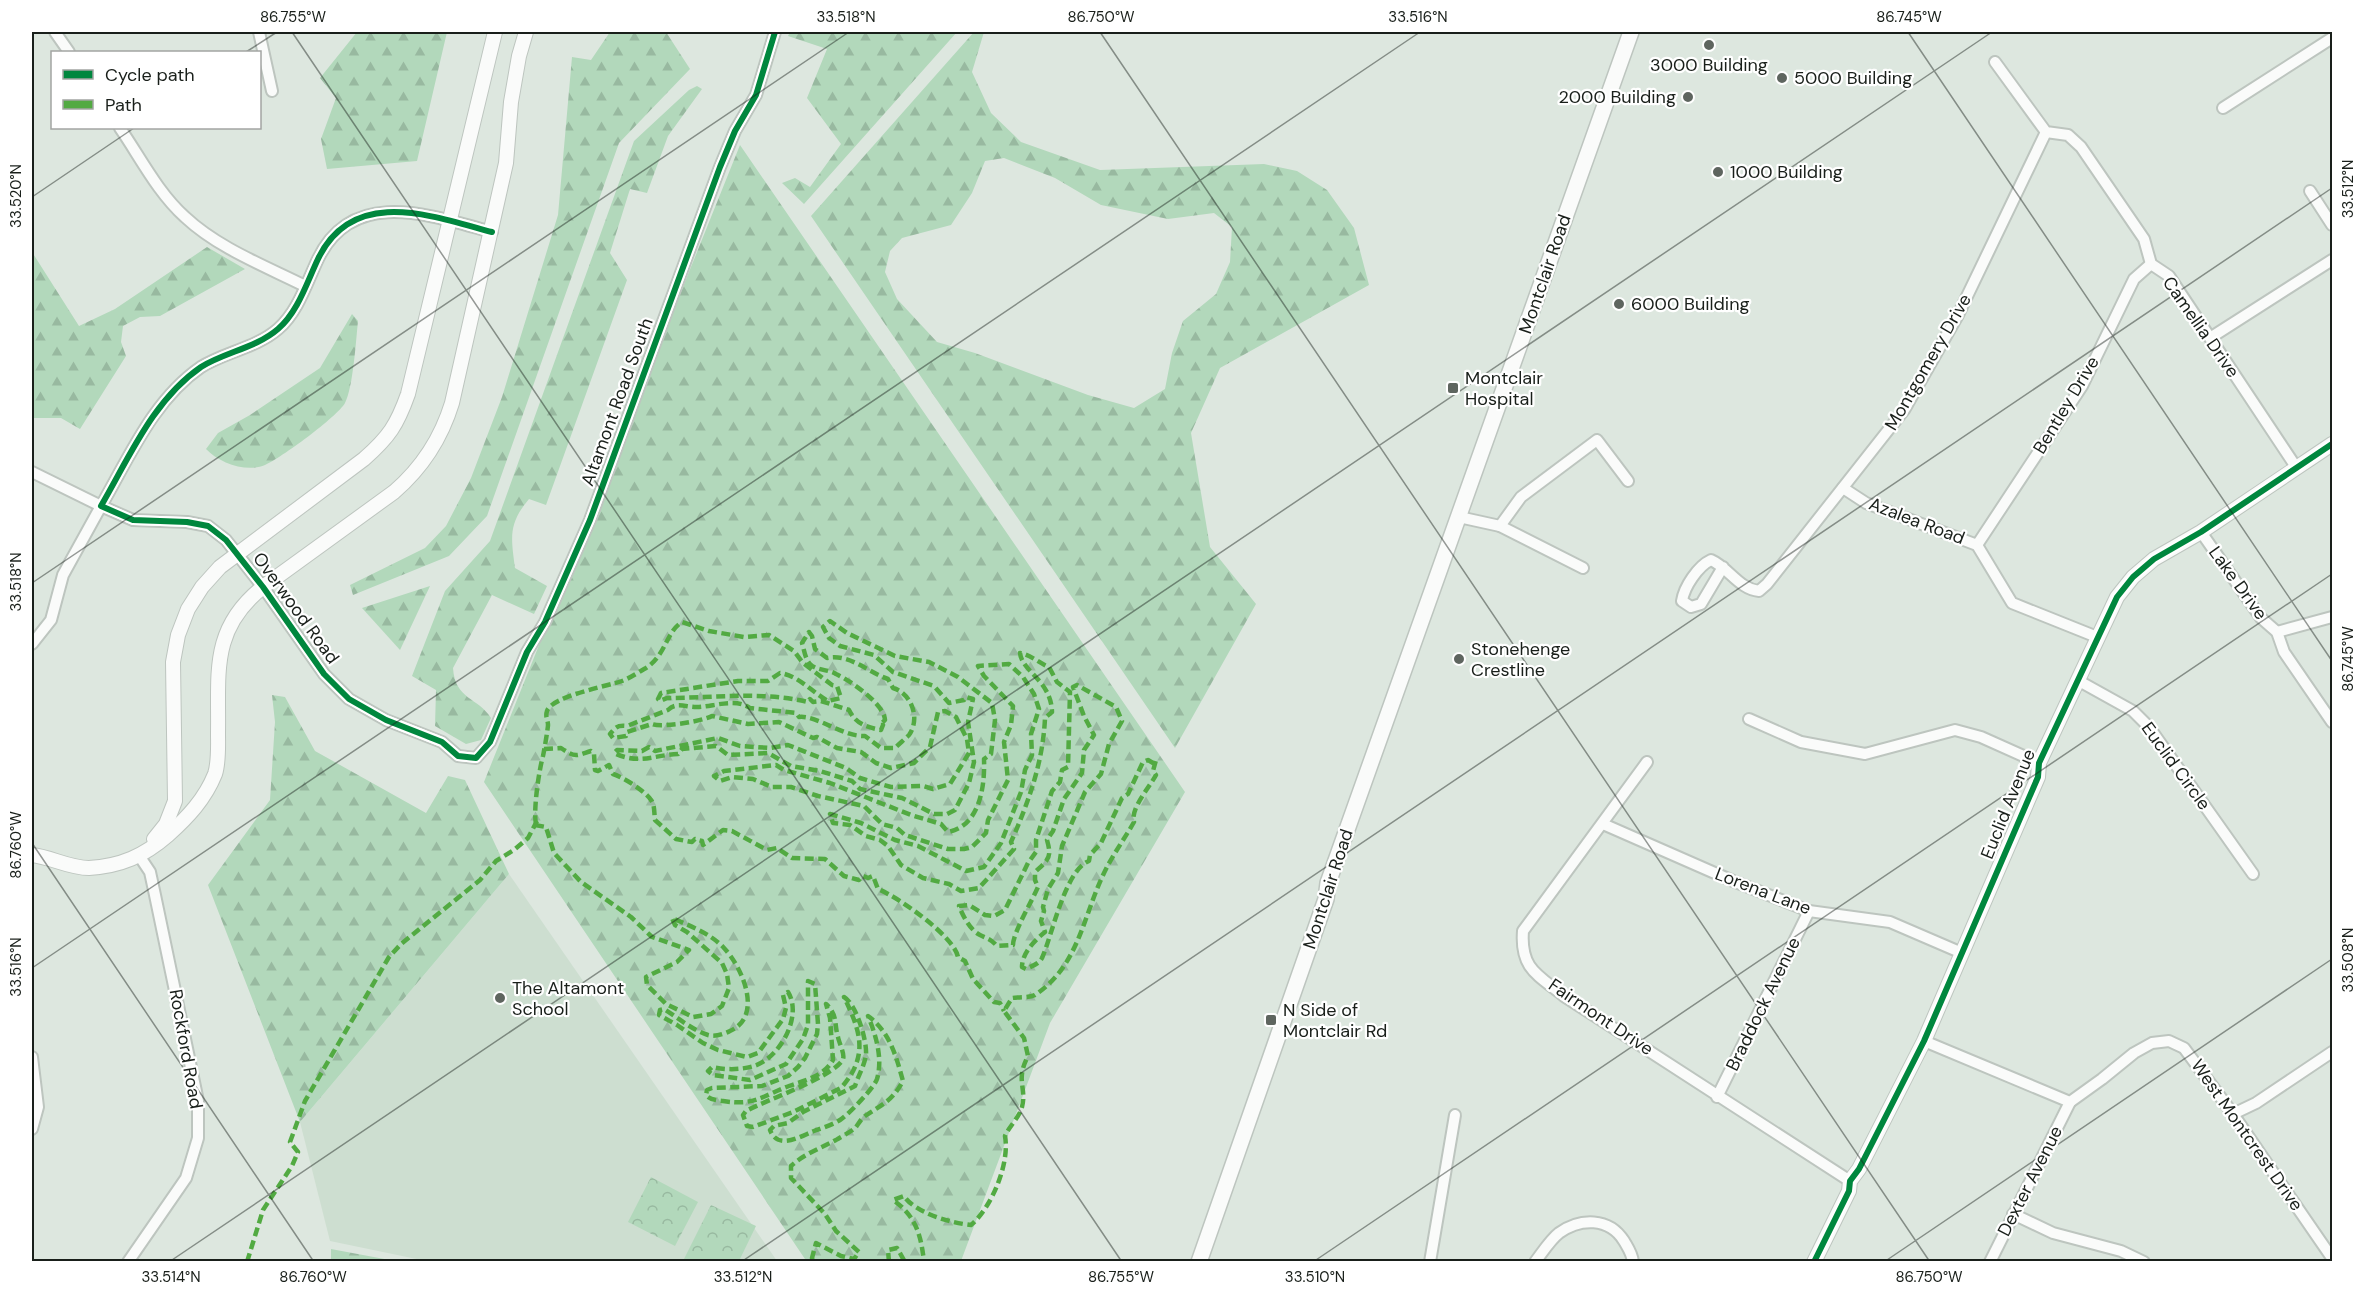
<svg xmlns="http://www.w3.org/2000/svg" width="2364" height="1293" font-family="'DM Sans',sans-serif">
<style>
.built{fill:#cdded0}
.forest{fill:url(#forest-firs);fill-rule:evenodd}
.park{fill:url(#park-crowns)}
.lines{fill:none;stroke-linecap:round;stroke-linejoin:round}
.minor-casing{stroke:#bdc5bf;stroke-width:14}
.tertiary-casing{stroke:#bdc5bf;stroke-width:16}
.secondary-casing{stroke:#bdc5bf;stroke-width:18}
.minor{stroke:#fafbfa;stroke-width:10}
.tertiary{stroke:#fafbfa;stroke-width:14}
.secondary{stroke:#fafbfa;stroke-width:15}
.quiet{stroke:#52aa42;stroke-width:4.5;stroke-dasharray:9 4.5;stroke-linecap:butt}
.cycleway-casing{stroke:#fff;stroke-width:10}
.cycleway{stroke:#00873e;stroke-width:6}
.ticks{fill:none;stroke:#191f1a;stroke-width:1.5;stroke-opacity:0.45}
.poi-dot{fill:#5e655f;stroke:#fff;stroke-width:2}
.labels{text-anchor:middle;dominant-baseline:central;stroke-width:4.5;stroke-linejoin:round;paint-order:stroke}
.poi-label{font-size:18px;fill:#191f1a;stroke:#fff;text-anchor:start}
.street-label{font-size:18px;fill:#191f1a;stroke:#fff}
.neatline{fill:none;stroke:#191f1a;stroke-width:2}
.ticks-label{font-size:15px;text-anchor:middle;fill:#191f1a}
</style>
<defs>
<pattern id="forest-firs" width="22" height="20" patternUnits="userSpaceOnUse" patternTransform="scale(1.5)"><rect width="22" height="20" fill="#b2d8bb"/><path d="M5 1l3.5 6h-7zM16 11l3.5 6h-7z" fill="#98b9a0"/></pattern>
<pattern id="park-crowns" width="20" height="18" patternUnits="userSpaceOnUse" patternTransform="scale(1.5)"><rect width="20" height="18" fill="#b2d8bb"/><path d="M2 6a3 3 0 1 1 6 0M12 15a3 3 0 1 1 6 0" fill="none" stroke="#98b9a0"/></pattern>
</defs>
<rect width="100%" height="100%" fill="#dde7df"/>
<path class="built" d="M509 874 777 1261 431 1262 330 1241 300 1122Z"/>
<g class="forest">
<path d="M357 32H447L417 161 327 169 321 139 336 98 320 78Z"/>
<path d="M610 32H666L690 69 619 143 487 516 449 556 353 595 350 585 425 548 446 526 471 478 502 397 558 215 572 57 591 60Z"/>
<path d="M790 32H957L804 204 782 183 795 178 810 187 841 144 807 98 827 49 788 36Z"/>
<path d="M974 32H984L972 72 991 113 1021 142 1100 170 1264 164 1297 171 1327 190 1354 228 1369 285 1220 368 1191 433 1210 547 1256 604 1175 748 811 216ZM1004 158 1055 178 1101 205 1168 219 1214 213 1232 227 1230 262 1216 294 1183 321 1172 353 1165 389 1134 408 1088 395 975 353 937 342 897 299 885 272 890 251 902 238 951 225 972 193 985 161Z"/>
<path d="M697 86 702 89 668 136 647 193 630 189 610 253 627 280 546 505 529 499C508 524 511 537 515 568L547 586 534 614 492 595 453 668C455 700 478 697 491 718L481 740 466 744 435 726 436 690 412 676 445 591 490 541 634 141 689 90Z"/>
<path d="M740 145 1185 792 1050 1023 961 1261 807 1262 484 782Z"/>
<path d="M207 247 245 269 160 316 140 317 123 326 121 342 126 356 80 429 61 418H32V252L79 326 115 309Z"/>
<path d="M352 314 358 321C356 340 353 388 345 403 337 417 281 458 265 465 247 473 219 463 206 449L218 433 250 415 320 368Z"/>
<path d="M430 586 400 650 362 608Z"/>
<path d="M272 695 285 697 315 751 426 813 448 776 465 780 509 874 300 1122 208 885 270 800 275 722Z"/>
<path d="M331 1249 395 1261H331Z"/>
</g>
<g class="park">
<path d="M651 1177 698 1202 675 1246 628 1222Z"/>
<path d="M711 1205 756 1226 739 1261H683Z"/>
</g>
<g class="lines">
<defs>
<g id="minor">
<path d="M55 32 69 52"/>
<path d="M259 32 272 91"/>
<path d="M1995 62 2046 132 2068 135 2081 147 2144 239 2151 264 2169 276 2296 467"/>
<path d="M2223 108 2332 38"/>
<path d="M120 128C140 157 158 193 185 217 218 248 265 266 305 286"/>
<path d="M2310 191 2332 225"/>
<path d="M492 232C432 216 353 186 318 259 307 282 298 312 278 329 256 348 225 352 201 367 153 400 129 458 101 506L133 520 187 522 208 526 226 540 263 587 324 674 349 699 386 720 442 742 458 756 476 758 490 742 527 652 545 622 590 520 720 167 735 131 756 95 775 32"/>
<path d="M2210 338 2332 260"/>
<path d="M32 472 101 506 63 575 51 620 32 644"/>
<path d="M1843 488 1866 503 1977 545 2012 603 2097 637"/>
<path d="M1459 517 1500 526 1521 497 1597 440 1628 481"/>
<path d="M1500 526 1583 568"/>
<path d="M2201 532 2261 618 2277 632 2284 652 2332 722"/>
<path d="M1977 545 2082 386 2134 279 2151 264"/>
<path d="M1723 567 1701 604 1691 607 1682 601C1684 587 1698 566 1711 560 1729 568 1739 589 1759 591L1767 584 1904 410 1958 315 2046 132"/>
<path d="M2277 632 2332 617"/>
<path d="M2079 681 2133 711 2149 727 2253 874"/>
<path d="M1749 719 1801 742 1865 754 1955 730 1981 737 2039 763"/>
<path d="M1647 762 1523 931C1520 969 1538 975 1564 996L1850 1181"/>
<path d="M1603 824 1733 881 1809 911 1890 922 1962 953"/>
<path d="M1924 1041 2070 1102 2102 1079 2134 1053 2152 1043 2169 1041 2184 1048 2233 1114 2332 1258"/>
<path d="M32 1057 38 1107 32 1129"/>
<path d="M1717 1097 1809 911"/>
<path d="M2233 1114 2256 1103 2332 1052"/>
<path d="M2013 1214 2053 1233 2121 1251 2144 1262"/>
<path d="M128 1262 186 1178 198 1138V1101L155 895 150 872 140 857"/>
<path d="M1430 1262 1455 1115"/>
<path d="M1535 1262C1542 1253 1550 1240 1559 1233 1580 1218 1609 1217 1624 1241 1628 1248 1632 1253 1633 1262"/>
<path d="M1990 1262 2070 1102"/>
</g>
<g id="tertiary">
<path d="M154 839 166 824 175 801 173 662 178 635 188 609 202 587 220 567 364 459C389 437 397 425 408 394L495 32"/>
<path d="M32 855C51 857 69 868 89 868 121 866 144 856 168 835 188 817 205 799 215 774 219 762 218 745 218 733 219 673 210 629 263 587L394 492C423 467 441 439 452 403L506 163 511 102 519 56 526 32"/>
<path d="M1814 1262 1849 1191 1850 1181 1859 1169 1924 1041 2038 777 2039 763 2117 597 2133 577 2154 559 2201 532 2332 444"/>
</g>
<path id="secondary" d="M1199 1262 1326 899 1328 883 1631 32"/>
</defs>
<use href="#minor" class="minor-casing"/>
<use href="#tertiary" class="tertiary-casing"/>
<use href="#secondary" class="secondary-casing"/>
<use href="#minor" class="minor"/>
<use href="#tertiary" class="tertiary"/>
<use href="#secondary" class="secondary"/>
<g class="quiet">
<path d="M544 749 561 748C576 758 575 756 591 751L594 754 595 770 598 771 609 765 613 774C623 777 645 791 651 800 655 805 654 813 655 820L676 839 692 842 695 839 702 841 703 845 723 830 732 831 767 850 777 848 792 858 825 859 844 876 859 880 863 876 868 878 873 876 878 889C898 897 954 936 958 957L965 961 973 979 994 1002 1000 1003 1004 1011"/>
<path d="M536 824C533 811 539 770 543 756 544 752 548 728 548 725 548 720 545 717 547 711 552 696 608 686 622 681 630 678 639 672 646 668 666 655 666 632 682 622L709 631 744 637 769 635 794 651 803 663 832 685 837 686 841 698 828 701C812 692 799 676 780 673L768 681H738L661 693 658 699 660 701 667 698C714 698 760 691 808 702L810 699 813 702 821 701 849 710C856 724 866 727 881 730L883 725H880L885 720C884 704 851 681 836 674 828 669 817 671 810 664 805 659 804 649 802 643L809 632 812 636 815 649 827 658C849 653 869 673 888 679L893 688C911 693 921 718 909 735 905 739 899 744 895 748H881L865 736C843 737 817 715 799 717L796 713 750 708C736 698 715 706 699 707 687 708 677 701 668 710L627 726C617 725 616 727 610 734L613 738 626 736 627 732 652 724C662 728 703 721 712 716L748 724 779 722 813 738 817 737 837 748 861 752 876 763 891 768 914 763 930 747 938 712 945 711 956 717 967 739 969 753 950 784 933 789 923 786 891 787 860 778 846 768 788 745 770 748 740 746 718 738 655 751 649 747 642 751 617 750 614 753C640 765 653 755 678 754L682 749 716 746 728 755 768 753 791 766 820 771 852 781 860 789 902 798 934 814H947L955 810 969 783 974 762 968 722 973 699 966 697 964 700 949 703 934 686 893 672 874 655 840 646 829 638 823 627 830 621 847 633 895 656 929 662 958 677 992 703 995 720 991 754 984 759C985 786 980 826 948 832L941 824 911 815 830 783 784 770 776 765 724 771 714 776 720 781 732 777 753 779 772 787H791L818 796 864 806 882 824 897 828 905 835 948 849H964L972 847 986 833 988 820 1008 780 1004 742 1011 725 1013 706 984 676 978 666 1009 664 1023 677 1034 694 1039 709 1031 734 1032 755 1025 770 1021 792 1001 843 984 867 966 871 918 846 895 840 861 823 830 814 833 823 850 825 866 836 880 840 888 846 901 865 923 878 949 884 961 891 979 888 1014 849 1011 842C1029 801 1043 762 1045 718L1052 712C1051 680 1022 672 1020 653 1031 655 1039 663 1049 667L1057 682 1070 692 1068 767 1062 770 1060 782 1052 791 1036 840V852L1028 863 1005 910 994 916 985 915 969 905 959 906C963 916 970 930 980 935 988 939 991 939 997 946L1013 945C1013 933 1032 901 1038 887L1035 880V872C1049 859 1052 858 1047 840L1053 831 1064 799 1082 773 1084 750 1094 735 1084 716 1073 687 1077 685 1116 707 1122 721 1109 744 1101 774 1085 792 1062 846 1058 873 1048 889 1043 907 1044 911 1041 921 1045 932C1035 940 1022 953 1022 967L1026 969C1032 966 1039 964 1042 958 1052 936 1065 870 1089 861L1090 855 1101 843 1122 798 1128 794 1143 762 1148 760 1153 763 1156 760 1153 771 1156 775C1149 788 1130 809 1134 822 1125 838 1114 853 1106 869 1083 914 1080 965 1035 995 1029 998 1018 997 1012 998L1004 1011 1024 1038 1028 1056C1015 1081 1027 1087 1022 1107 1019 1118 1010 1125 1005 1136 1010 1163 992 1207 971 1225 951 1223 915 1213 904 1196L893 1200C916 1216 921 1235 924 1262"/>
<path d="M535 825 546 827 554 853 581 882 631 917 652 937 689 950 677 962 646 977 647 985 666 1004 693 1017 711 1014 722 1006 729 988 727 974 722 963 687 932 675 925 672 918C690 926 710 933 724 948 742 967 764 1016 730 1031 724 1034 715 1037 708 1035 692 1030 677 1017 664 1009L660 1010 659 1015 677 1025 703 1043 718 1050 747 1057 758 1053 783 1019 786 1008 783 995 788 992C803 1016 780 1058 754 1066 741 1070 725 1070 712 1067L708 1071 713 1075 750 1080 786 1064 803 1039 808 1025V981L815 984 818 1024 817 1034 805 1058 798 1067 788 1076 762 1086 712 1088 707 1090 706 1095C710 1100 716 1100 723 1101 755 1106 762 1096 789 1086 806 1080 824 1076 833 1060L830 1018 826 1004C838 1015 834 1024 838 1037 839 1043 845 1054 843 1059 834 1077 766 1100 746 1111L743 1115 747 1126 753 1127 793 1112 841 1088C869 1056 861 1032 844 997 856 1004 867 1040 866 1054 865 1065 858 1076 855 1086L803 1112 788 1123 774 1126 770 1130C778 1151 801 1136 814 1131 822 1128 832 1125 840 1120 848 1115 874 1088 877 1079 883 1059 876 1035 868 1016 890 1032 896 1056 903 1081 892 1101 883 1104 865 1116 861 1119 859 1123 856 1127 851 1132 842 1136 836 1140 821 1148 804 1154 791 1166V1178L825 1214 836 1231 859 1252 854 1259 841 1256 816 1243 812 1258 814 1262"/>
<path d="M247 1262 263 1210 292 1166 298 1152 290 1142 305 1101 389 957 401 944 480 880 496 861 514 850 528 838 537 821"/>
<path d="M889 1262 888 1250 897 1248 905 1262"/>
</g>
<defs>
<g id="cycleway">
<path d="M492 232C432 216 353 186 318 259 307 282 298 312 278 329 256 348 225 352 201 367 153 400 129 458 101 506L133 520 187 522 208 526 226 540 263 587 324 674 349 699 386 720 442 742 458 756 476 758 490 742 527 652 545 622 590 520 720 167 735 131 756 95 775 32"/>
<path d="M1814 1262 1849 1191 1850 1181 1859 1169 1924 1041 2038 777 2039 763 2117 597 2133 577 2154 559 2201 532 2332 444"/>
</g>
</defs>
<use href="#cycleway" class="cycleway-casing"/>
<use href="#cycleway" class="cycleway"/>
</g>
<path class="ticks" d="M292 32 1122 1262M1100 32 1930 1262M1908 32 2332 661M246 52 277 32M32 197 134 128M32 583 849 32M32 843 314 1262M32 968 1420 32M169 1262 1992 32M741 1262 2332 188M1313 1262 2332 574M1884 1262 2332 959"/>
<g class="poi-dot">
<circle cx="1709" cy="45" r="6"/>
<circle cx="1782" cy="78" r="6"/>
<circle cx="1688" cy="97" r="6"/>
<circle cx="1718" cy="172" r="6"/>
<circle cx="1619" cy="304" r="6"/>
<rect x="1447" y="382" width="12" height="12" rx="3"/>
<circle cx="1459" cy="659" r="6"/>
<circle cx="500" cy="998" r="6"/>
<rect x="1265" y="1014" width="12" height="12" rx="3"/>
</g>
<g class="labels">
<g class="poi-label">
<text x="1709" y="65" text-anchor="middle">3000 Building</text>
<text x="1794" y="78">5000 Building</text>
<text x="1676" y="97" text-anchor="end">2000 Building</text>
<text x="1730" y="172">1000 Building</text>
<text x="1631" y="304">6000 Building</text>
<text x="1465" y="378">Montclair<tspan x="1465" dy="21">Hospital</tspan></text>
<text x="1471" y="649">Stonehenge<tspan x="1471" dy="21">Crestline</tspan></text>
<text x="512" y="988">The Altamont<tspan x="512" dy="21">School</tspan></text>
<text x="1283" y="1010">N Side of<tspan x="1283" dy="21">Montclair Rd</tspan></text>
</g>
<g class="street-label">
<text transform="translate(1545 274) rotate(-71)">Montclair Road</text>
<text transform="translate(2201 327) rotate(55)">Camellia Drive</text>
<text transform="translate(1928 362) rotate(-60)">Montgomery Drive</text>
<text transform="translate(617 402) rotate(-70)">Altamont Road South</text>
<text transform="translate(2066 405) rotate(-59)">Bentley Drive</text>
<text transform="translate(1917 521) rotate(21)">Azalea Road</text>
<text transform="translate(2238 583) rotate(54)">Lake Drive</text>
<text transform="translate(296 608) rotate(54)">Overwood Road</text>
<text transform="translate(2176 766) rotate(54)">Euclid Circle</text>
<text transform="translate(2008 804) rotate(-68)">Euclid Avenue</text>
<text transform="translate(1328 889) rotate(-72)">Montclair Road</text>
<text transform="translate(1763 891) rotate(21)">Lorena Lane</text>
<text transform="translate(1763 1004) rotate(-64)">Braddock Avenue</text>
<text transform="translate(1601 1017) rotate(34)">Fairmont Drive</text>
<text transform="translate(186 1049) rotate(80)">Rockford Road</text>
<text transform="translate(2247 1135) rotate(55)">West Montcrest Drive</text>
<text transform="translate(2030 1181) rotate(-63)">Dexter Avenue</text>
</g>
</g>
<rect width="2364" height="1293" fill="none" stroke="#ffffff" stroke-width="66"/>
<rect x="51" y="51" width="210" height="78" fill="#ffffff" stroke="#a3a5a3" stroke-width="1.5"/>
<rect x="63" y="70" width="30" height="9" fill="#00873e" stroke="#a3a5a3" stroke-width="1.5"/>
<text x="105" y="81" font-size="18" fill="#191f1a">Cycle path</text>
<rect x="63" y="100" width="30" height="9" fill="#52aa42" stroke="#a3a5a3" stroke-width="1.5"/>
<text x="105" y="111" font-size="18" fill="#191f1a">Path</text>
<rect x="33" y="33" width="2298" height="1227" class="neatline"/>
<g class="ticks-label">
<text x="293" y="22">86.755°W</text>
<text x="846" y="22">33.518°N</text>
<text x="1101" y="22">86.750°W</text>
<text x="1418" y="22">33.516°N</text>
<text x="1909" y="22">86.745°W</text>
<text transform="translate(2348 189) rotate(-90)" y="5">33.512°N</text>
<text transform="translate(16 196) rotate(-90)" y="5">33.520°N</text>
<text transform="translate(16 582) rotate(-90)" y="5">33.518°N</text>
<text transform="translate(2348 659) rotate(-90)" y="5">86.745°W</text>
<text transform="translate(16 845) rotate(-90)" y="5">86.760°W</text>
<text transform="translate(2348 960) rotate(-90)" y="5">33.508°N</text>
<text transform="translate(16 967) rotate(-90)" y="5">33.516°N</text>
<text x="171" y="1282">33.514°N</text>
<text x="313" y="1282">86.760°W</text>
<text x="743" y="1282">33.512°N</text>
<text x="1121" y="1282">86.755°W</text>
<text x="1315" y="1282">33.510°N</text>
<text x="1929" y="1282">86.750°W</text>
</g>
</svg>
